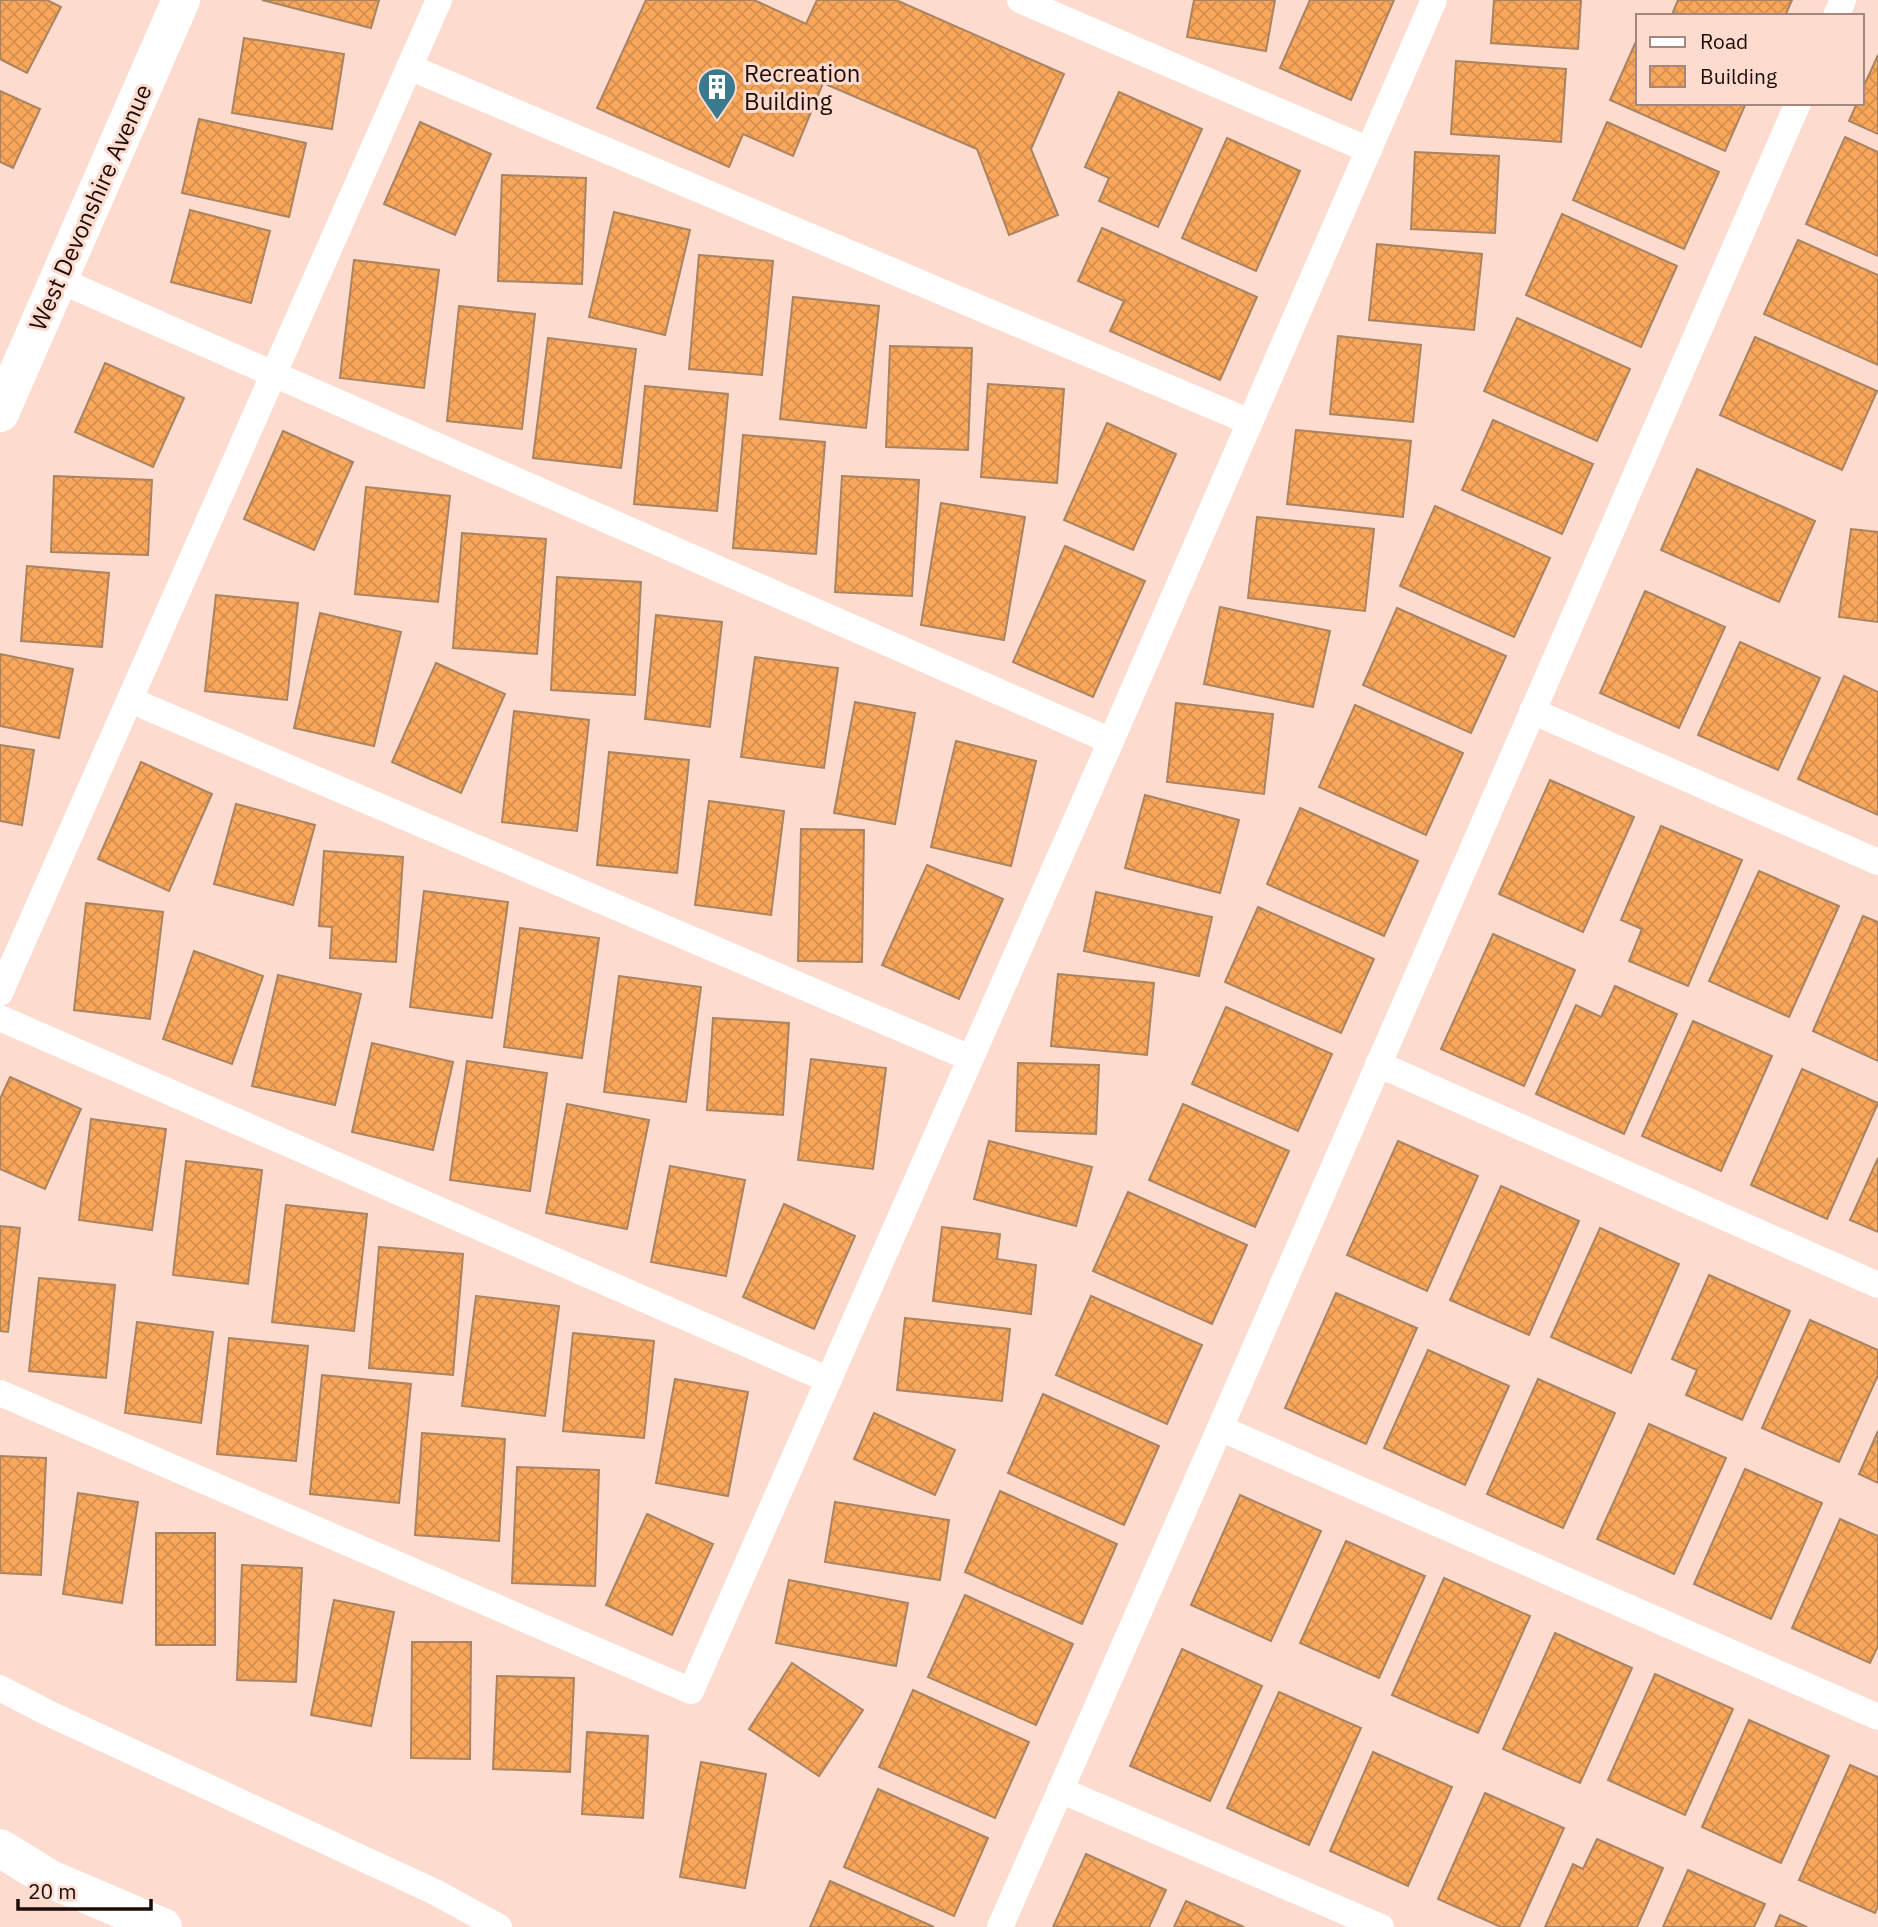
<svg xmlns="http://www.w3.org/2000/svg" width="1878" height="1927" font-family="'IBM Plex Sans',sans-serif">
<style>
.building{fill:url(#building-cross-hatch);stroke:#aa8361;stroke-width:2}
.lines{fill:none;stroke-linecap:round;stroke-linejoin:round}
.service{stroke:#fff;stroke-width:26}
.minor{stroke:#fff;stroke-width:38}
.tertiary{stroke:#fff;stroke-width:38}
.labels{text-anchor:middle;dominant-baseline:central;stroke-width:6;stroke-linejoin:round;paint-order:stroke}
.poi-label{font-size:24px;fill:#1e0c06;stroke:#fddbcf;text-anchor:start}
.street-label{font-size:24px;fill:#1e0c06;stroke:#fddbcf}
</style>
<defs>
<pattern id="building-cross-hatch" width="8" height="8" patternUnits="userSpaceOnUse" patternTransform="scale(1.75)"><rect width="8" height="8" fill="#f9a75b"/><path d="M0 0l8 8M0 8l8-8" fill="none" stroke="#d58f4e"/></pattern>
</defs>
<rect width="100%" height="100%" fill="#fddbcf"/>
<g class="building">
<path d="M0 0H47L61 7 27 73 0 59Z"/>
<path d="M262 0H379L371 28Z"/>
<path d="M646 0H754L806 24 817 0H896L1064 74 1031 149 1058 215 1009 235 977 149 823 83 793 156 743 134 729 167 597 108Z"/>
<path d="M1194 0H1275L1266 51 1187 37Z"/>
<path d="M1310 0H1394L1351 100 1280 68Z"/>
<path d="M1494 0H1581L1578 49 1491 43Z"/>
<path d="M1678 0H1792L1785 16H1681L1673 12Z"/>
<path d="M1638 37V103H1746L1725 151 1610 100Z"/>
<path d="M244 38 344 54 332 129 232 113Z"/>
<path d="M1878 55V134L1849 121 1857 103H1862V90Z"/>
<path d="M1456 61 1566 69 1561 142 1451 134Z"/>
<path d="M0 91 40 109 13 168 0 162Z"/>
<path d="M1119 92 1202 129 1158 227 1099 201 1109 178 1085 167Z"/>
<path d="M199 119 306 143 289 217 182 193Z"/>
<path d="M420 122 491 154 455 235 384 204Z"/>
<path d="M1607 122 1719 172 1684 249 1573 200Z"/>
<path d="M1845 137 1878 152V256L1806 224Z"/>
<path d="M1227 138 1300 171 1256 271 1182 238Z"/>
<path d="M1415 152 1499 156 1495 233 1411 229Z"/>
<path d="M502 175 586 178 582 284 498 281Z"/>
<path d="M190 210 270 231 251 303 171 282Z"/>
<path d="M614 212 690 230 665 335 589 317Z"/>
<path d="M1562 214 1677 266 1641 347 1526 295Z"/>
<path d="M1102 228 1257 297 1220 380 1110 331 1124 301 1078 281Z"/>
<path d="M1798 240 1878 275V365L1764 314Z"/>
<path d="M1377 244 1482 254 1474 330 1369 320Z"/>
<path d="M699 255 773 261 762 375 689 369Z"/>
<path d="M354 260 439 270 424 388 340 378Z"/>
<path d="M793 297 879 306 866 428 780 419Z"/>
<path d="M459 306 535 314 522 429 447 421Z"/>
<path d="M1517 318 1630 369 1597 441 1484 391Z"/>
<path d="M1338 336 1421 345 1413 422 1330 414Z"/>
<path d="M1755 337 1877 391 1842 470 1720 415Z"/>
<path d="M548 338 636 349 621 468 533 458Z"/>
<path d="M890 346 972 348 968 450 886 447Z"/>
<path d="M105 363 184 398 153 467 75 432Z"/>
<path d="M988 384 1064 389 1057 483 981 477Z"/>
<path d="M645 386 728 394 717 511 634 504Z"/>
<path d="M1493 420 1593 464 1562 534 1462 490Z"/>
<path d="M1107 423 1176 454 1133 550 1064 520Z"/>
<path d="M1296 430 1411 441 1403 517 1287 504Z"/>
<path d="M283 431 353 462 314 550 244 519Z"/>
<path d="M743 435 825 442 816 554 733 548Z"/>
<path d="M1697 469 1815 521 1779 602 1661 550Z"/>
<path d="M54 476 152 480 148 555 51 552Z"/>
<path d="M842 476 919 480 912 596 835 592Z"/>
<path d="M366 487 450 496 438 602 355 594Z"/>
<path d="M941 503 1025 517 1004 640 921 625Z"/>
<path d="M1435 506 1550 558 1514 637 1400 586Z"/>
<path d="M1257 517 1374 529 1365 611 1248 598Z"/>
<path d="M1851 529 1878 532V622L1839 617Z"/>
<path d="M462 533 546 539 537 654 453 648Z"/>
<path d="M1065 546 1145 581 1093 697 1013 662Z"/>
<path d="M27 566 109 573 102 647 21 641Z"/>
<path d="M557 577 641 582 635 695 551 690Z"/>
<path d="M1645 591 1725 627 1679 728 1600 693Z"/>
<path d="M216 595 298 603 287 700 205 691Z"/>
<path d="M1220 607 1330 631 1313 707 1204 684Z"/>
<path d="M1397 608 1506 656 1471 733 1363 685Z"/>
<path d="M320 613 401 632 374 746 294 728Z"/>
<path d="M656 615 722 622 710 727 645 719Z"/>
<path d="M1740 642 1820 678 1778 770 1698 735Z"/>
<path d="M0 654 73 669 59 738 0 726Z"/>
<path d="M755 657 838 668 824 768 741 757Z"/>
<path d="M436 663 505 694 461 793 392 762Z"/>
<path d="M1844 676 1878 692V815L1798 779Z"/>
<path d="M855 702 915 713 895 824 834 813Z"/>
<path d="M1176 703 1273 714 1264 794 1167 782Z"/>
<path d="M1355 705 1463 753 1426 835 1319 787Z"/>
<path d="M514 711 589 720 577 831 502 822Z"/>
<path d="M956 741 1036 761 1011 866 931 847Z"/>
<path d="M0 745 34 750 22 825 0 821Z"/>
<path d="M609 752 689 760 677 873 597 865Z"/>
<path d="M141 762 212 794 169 891 98 859Z"/>
<path d="M1550 780 1634 817 1583 932 1499 894Z"/>
<path d="M1145 795 1239 820 1220 893 1125 868Z"/>
<path d="M709 801 784 811 771 915 695 905Z"/>
<path d="M236 804 315 825 293 905 214 884Z"/>
<path d="M1300 808 1418 861 1384 936 1267 884Z"/>
<path d="M1661 826 1742 860 1688 986 1629 961 1642 929 1621 920Z"/>
<path d="M801 829 864 830 862 962 798 961Z"/>
<path d="M324 851 403 857 396 962 330 958 332 927 319 926Z"/>
<path d="M927 865 1003 899 959 999 882 965Z"/>
<path d="M1759 871 1839 906 1789 1017 1709 981Z"/>
<path d="M424 891 508 902 492 1018 410 1007Z"/>
<path d="M1096 892 1212 917 1199 976 1084 951Z"/>
<path d="M86 903 163 912 150 1019 74 1010Z"/>
<path d="M1258 907 1374 959 1341 1033 1225 982Z"/>
<path d="M1863 916 1878 922V1061L1813 1031Z"/>
<path d="M520 928 599 938 582 1058 504 1047Z"/>
<path d="M1493 934 1575 970 1524 1086 1441 1049Z"/>
<path d="M194 951 263 976 232 1064 163 1039Z"/>
<path d="M1058 974 1154 983 1147 1055 1051 1046Z"/>
<path d="M278 975 361 994 335 1105 252 1086Z"/>
<path d="M619 976 701 987 686 1102 604 1092Z"/>
<path d="M1615 986 1677 1014 1624 1134 1536 1094 1576 1005 1601 1017Z"/>
<path d="M1226 1007 1332 1054 1298 1131 1192 1084Z"/>
<path d="M713 1018 789 1023 783 1115 707 1110Z"/>
<path d="M1693 1021 1772 1056 1721 1171 1642 1136Z"/>
<path d="M372 1043 453 1062 433 1150 352 1132Z"/>
<path d="M811 1059 886 1068 873 1169 798 1160Z"/>
<path d="M467 1061 547 1073 530 1191 450 1180Z"/>
<path d="M1018 1063 1099 1065 1096 1134 1016 1131Z"/>
<path d="M1802 1069 1878 1103 1827 1219 1751 1185Z"/>
<path d="M10 1077 81 1109 45 1189 0 1169V1099Z"/>
<path d="M567 1104 649 1120 627 1229 546 1213Z"/>
<path d="M1183 1104 1289 1151 1255 1227 1149 1180Z"/>
<path d="M91 1119 166 1129 152 1230 79 1220Z"/>
<path d="M989 1141 1092 1167 1076 1226 974 1199Z"/>
<path d="M1398 1141 1478 1176 1427 1291 1347 1255Z"/>
<path d="M1878 1158V1232L1850 1220Z"/>
<path d="M186 1161 262 1170 248 1284 173 1275Z"/>
<path d="M670 1166 745 1180 726 1276 651 1262Z"/>
<path d="M1501 1186 1579 1221 1529 1335 1450 1300Z"/>
<path d="M1128 1192 1247 1245 1212 1324 1093 1271Z"/>
<path d="M784 1204 855 1236 814 1329 743 1297Z"/>
<path d="M286 1205 367 1214 354 1331 272 1322Z"/>
<path d="M0 1226 20 1228 8 1332 0 1331Z"/>
<path d="M942 1227 1000 1234 997 1259 1036 1265 1031 1314 933 1301Z"/>
<path d="M1600 1228 1679 1264 1631 1373 1551 1337Z"/>
<path d="M379 1247 463 1254 453 1375 369 1368Z"/>
<path d="M1709 1275 1790 1311 1742 1420 1686 1395 1697 1370 1672 1359Z"/>
<path d="M39 1278 115 1285 106 1378 29 1371Z"/>
<path d="M1336 1293 1417 1328 1366 1444 1285 1408Z"/>
<path d="M476 1296 559 1306 545 1416 462 1406Z"/>
<path d="M1091 1296 1202 1345 1167 1424 1056 1375Z"/>
<path d="M905 1318 1010 1329 1002 1401 897 1390Z"/>
<path d="M1810 1320 1878 1350V1375L1839 1462 1762 1428Z"/>
<path d="M137 1322 213 1332 201 1423 125 1413Z"/>
<path d="M573 1333 654 1341 644 1438 563 1431Z"/>
<path d="M229 1338 308 1346 296 1461 217 1454Z"/>
<path d="M1428 1350 1509 1386 1465 1485 1384 1448Z"/>
<path d="M322 1375 411 1384 399 1503 310 1494Z"/>
<path d="M675 1379 748 1392 728 1496 656 1483Z"/>
<path d="M1538 1379 1615 1413 1563 1528 1487 1494Z"/>
<path d="M1043 1394 1159 1446 1124 1525 1008 1473Z"/>
<path d="M874 1413 955 1450 935 1495 854 1459Z"/>
<path d="M1649 1424 1726 1458 1674 1574 1597 1539Z"/>
<path d="M1878 1431V1483L1859 1474Z"/>
<path d="M422 1433 505 1439 499 1541 415 1535Z"/>
<path d="M0 1456 46 1458 41 1575 0 1573Z"/>
<path d="M517 1467 599 1470 595 1586 512 1583Z"/>
<path d="M1745 1469 1822 1503 1771 1619 1694 1584Z"/>
<path d="M1000 1491 1117 1544 1082 1624 965 1572Z"/>
<path d="M78 1493 138 1502 122 1603 63 1594Z"/>
<path d="M1240 1495 1321 1531 1271 1641 1191 1605Z"/>
<path d="M835 1502 949 1520 940 1580 825 1562Z"/>
<path d="M647 1514 713 1544 672 1635 606 1605Z"/>
<path d="M1840 1519 1878 1536V1646L1870 1663 1792 1628Z"/>
<rect x="156" y="1533" width="59" height="112"/>
<path d="M1346 1541 1425 1576 1379 1678 1300 1643Z"/>
<path d="M242 1565 302 1568 296 1682 237 1680Z"/>
<path d="M1444 1578 1530 1616 1478 1733 1392 1695Z"/>
<path d="M789 1580 908 1603 896 1666 776 1643Z"/>
<path d="M965 1595 1073 1644 1036 1725 928 1677Z"/>
<path d="M334 1600 394 1612 371 1726 311 1715Z"/>
<path d="M1555 1633 1632 1668 1580 1783 1503 1749Z"/>
<path d="M412 1642H471L470 1759 411 1758Z"/>
<path d="M1182 1649 1262 1686 1210 1801 1130 1766Z"/>
<path d="M792 1663 863 1710 819 1776 749 1729Z"/>
<path d="M1655 1674 1733 1709 1685 1815 1608 1780Z"/>
<path d="M497 1676 574 1678 570 1772 493 1769Z"/>
<path d="M913 1690 1029 1742 995 1818 879 1767Z"/>
<path d="M1279 1692 1361 1728 1309 1845 1227 1808Z"/>
<path d="M1749 1720 1829 1756 1781 1863 1702 1827Z"/>
<path d="M587 1732 648 1736 643 1818 582 1814Z"/>
<path d="M1373 1752 1452 1787 1408 1886 1330 1851Z"/>
<path d="M701 1762 766 1774 745 1888 680 1877Z"/>
<path d="M1850 1765 1878 1777V1906L1875 1913 1799 1880Z"/>
<path d="M878 1789 988 1838 954 1916 844 1867Z"/>
<path d="M1485 1793 1564 1828 1519 1927H1501L1438 1899Z"/>
<path d="M1597 1839 1663 1868 1637 1927H1545L1573 1864 1583 1869Z"/>
<path d="M1086 1854 1166 1890 1149 1927H1053Z"/>
<path d="M1688 1870 1765 1904 1754 1927H1663Z"/>
<path d="M830 1881 934 1927H810Z"/>
<path d="M1186 1901 1244 1927H1174Z"/>
<path d="M1780 1915 1807 1927H1775Z"/>
</g>
<g class="lines">
<g class="service">
<path d="M1020 0 1369 150"/>
<path d="M1836 16 1843 0"/>
<path d="M409 67 1250 422"/>
<path d="M59 280 1111 741"/>
<path d="M130 700 970 1058"/>
<path d="M1532 711 1878 862"/>
<path d="M0 993 439 0"/>
<path d="M0 1018 829 1380"/>
<path d="M1378 1064 1878 1285"/>
<path d="M0 1393 691 1691 1111 741 1434 0"/>
<path d="M1220 1428 1878 1717"/>
<path d="M0 1688 48 1713 435 1892 499 1927"/>
<path d="M1060 1790 1381 1927"/>
<path d="M1000 1927 1220 1428 1798 103"/>
</g>
<path class="minor" d="M0 1848 50 1879 163 1927"/>
<path class="tertiary" d="M0 413 181 0"/>
</g>
<defs>
<symbol id="building-pin" viewBox="-11 -11 22 30"><path d="M0 17L-7.5 6A9.5 9.5 0 1 1 7.5 6Z" fill="#3a798e" stroke="#fddbcf"/><path d="M-4-6H4V6H1V3H-1V6H-4ZM-2.5-4.3h1.7v1.8h-1.7ZM.8-4.3h1.7v1.8H.8ZM-2.5-1h1.7V.8h-1.7ZM.8-1h1.7V.8H.8Z" fill="#fff"/></symbol>
</defs>
<g fill-rule="evenodd">
<use href="#building-pin" x="695" y="65" width="44" height="60"/>
</g>
<g class="labels">
<g class="poi-label">
<text x="744" y="73">Recreation<tspan x="744" dy="28">Building</tspan></text>
</g>
<g class="street-label">
<text transform="translate(90 207) rotate(-66)">West Devonshire Avenue</text>
</g>
</g>
<rect x="1636" y="14" width="228" height="91" fill="#fddbcf" stroke="#a4887f" stroke-width="2"/>
<rect x="1650" y="37" width="35" height="10" fill="#ffffff" stroke="#a4887f" stroke-width="2"/>
<text x="1700" y="49" font-size="21" fill="#1e0c06">Road</text>
<rect x="1650" y="66" width="35" height="21" fill="url(#building-cross-hatch)" stroke="#a4887f" stroke-width="2"/>
<text x="1700" y="84" font-size="21" fill="#1e0c06">Building</text>
<path d="M18 1899v10h133v-10" fill="none" stroke="#1e0c06" stroke-width="3.5"/>
<text x="28" y="1899" font-size="21" fill="#1e0c06" stroke="#fddbcf" stroke-width="5" paint-order="stroke">20 m</text>
</svg>
